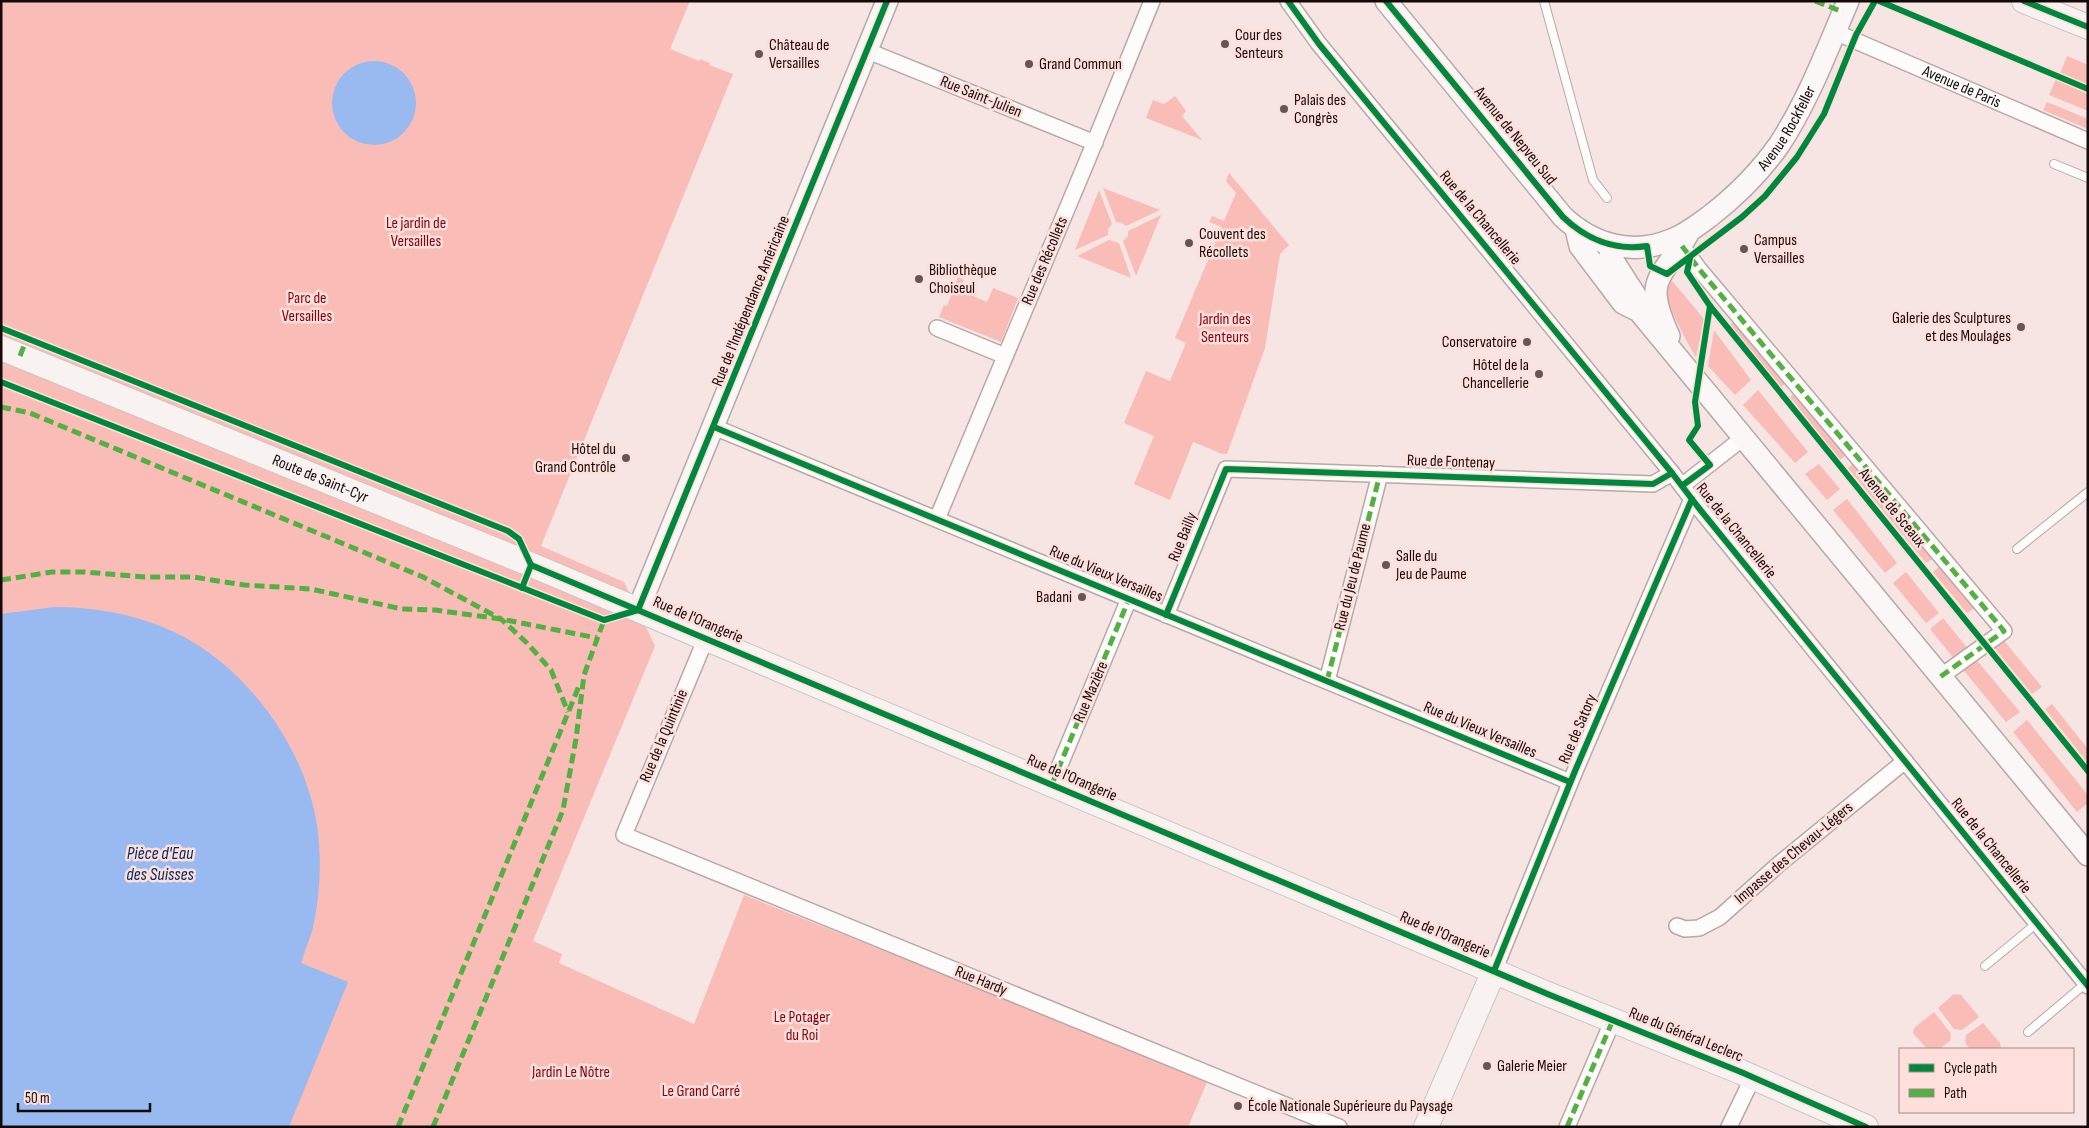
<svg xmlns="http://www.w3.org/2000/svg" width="2089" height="1128" font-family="'Sofia Sans Condensed',sans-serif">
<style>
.green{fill:#fabcb6}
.water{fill:#98baf0}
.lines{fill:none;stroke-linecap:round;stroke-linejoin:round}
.lane-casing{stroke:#b6a9a8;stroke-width:10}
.street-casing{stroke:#b6a9a8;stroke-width:18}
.secondary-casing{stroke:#b6a9a8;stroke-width:24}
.primary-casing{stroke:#cdc4c3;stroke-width:26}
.lane{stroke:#fefbfb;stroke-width:8}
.street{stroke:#fefbfb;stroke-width:15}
.secondary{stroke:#fbf7f6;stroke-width:21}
.primary{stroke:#f8f2f1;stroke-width:24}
.quiet{stroke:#55b044;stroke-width:5;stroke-dasharray:10 5;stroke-linecap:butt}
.cycleway-casing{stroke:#fedfdb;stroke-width:9}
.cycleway{stroke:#00873e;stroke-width:6}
.poi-dot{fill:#635755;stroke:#fedfdb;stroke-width:2}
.labels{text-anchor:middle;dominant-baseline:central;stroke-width:5;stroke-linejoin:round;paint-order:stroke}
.poi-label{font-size:16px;fill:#140a09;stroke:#fedfdb;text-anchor:start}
.street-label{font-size:16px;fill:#140a09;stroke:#fedfdb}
.park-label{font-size:16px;fill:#84000f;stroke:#fedfdb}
.water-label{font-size:18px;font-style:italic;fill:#052b5a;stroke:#fedfdb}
</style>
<rect width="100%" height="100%" fill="#f6e5e3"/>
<g class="green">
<path d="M1 1H690L670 49 699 61 700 59 710 63 709 65 733 74 541 546 624 582 655 646 533 941 562 954 559 963 694 1024 744 895 1208 1080 1188 1127H1Z"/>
<path d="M2067 56 2088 65V85L2060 74Z"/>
<path d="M2056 79 2088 93V111L2049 95Z"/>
<path d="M1175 96 1186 111 1182 116 1202 140 1146 118 1153 100 1164 104Z"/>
<path d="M2047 102 2088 119V129L2043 110Z"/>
<path d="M1229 173 1289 245 1280 254 1265 348 1227 454 1218 453V452L1193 442 1170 500 1134 484 1154 436 1124 423 1146 371 1170 381 1186 343 1175 338 1222 227 1209 222 1212 216 1224 221 1236 193 1226 181Z"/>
<path d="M1103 188 1160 210 1126 226 1122 223 1116 222Z"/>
<path d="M1099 190 1112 224 1108 229V235L1075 250Z"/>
<path d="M1161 215 1136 276 1123 241 1128 236V231Z"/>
<path d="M1109 240 1119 243 1131 278 1077 256Z"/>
<path d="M1668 276 1704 319 1696 357C1688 344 1665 302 1665 288 1665 285 1667 280 1668 276Z"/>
<path d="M958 277 964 280 960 290 987 302 993 288 1018 298 1001 342 939 317 944 305 947 306Z"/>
<path d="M1737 319 1790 380 1781 387 1730 325Z"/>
<path d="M1714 330 1751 380 1735 395 1708 366Z"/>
<path d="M1758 390 1808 452 1795 463 1743 405Z"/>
<path d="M1797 391 1849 453 1840 460 1790 397Z"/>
<path d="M1856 461 1934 558 1926 563 1848 468Z"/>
<path d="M1819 464 1840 489 1827 500 1805 474Z"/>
<path d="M1847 499 1897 563 1885 573 1833 510Z"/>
<path d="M1941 565 1976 607 1967 613 1933 572Z"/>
<path d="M1906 572 1939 613 1926 623 1893 583Z"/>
<path d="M1943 618 1969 650 1955 660 1930 629Z"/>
<path d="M2001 637 2042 687 2032 694 1992 645Z"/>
<path d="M1974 657 2020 712 2006 722 1961 667Z"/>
<path d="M2052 704 2088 749V763L2045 709Z"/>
<path d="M2027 720 2088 795V803L2077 812 2013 732Z"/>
<path d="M1954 994 1961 995 1979 1017 1962 1030 1954 1029 1938 1008Z"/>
<path d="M1934 1012 1951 1034 1950 1041 1939 1049H1927L1913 1033 1914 1028Z"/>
<path d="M1983 1023 2000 1043 2001 1049H1970L1965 1043 1966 1035Z"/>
</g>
<g class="water">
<circle cx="374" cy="103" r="42"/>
<path d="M54 607C93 607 129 613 165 628 246 661 314 756 319 844 321 870 319 898 314 923 311 937 305 950 301 963L348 982 289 1127H1V614Z"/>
</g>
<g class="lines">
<defs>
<g id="lane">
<path d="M1544 1 1593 180 1607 198"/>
<path d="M2054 164 2088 178"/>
<path d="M2017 549 2088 492"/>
<path d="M1985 966 2037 923"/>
<path d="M2028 1032 2086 983"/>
</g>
<g id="street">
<path d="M1288 1 1319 44 1672 473 1698 507 2088 986"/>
<path id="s1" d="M1835 32 2088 141"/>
<path d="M868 51 1095 143"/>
<path d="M1682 246 1699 269 2004 631 1940 677"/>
<path d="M937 328 1005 356"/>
<path d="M714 427 1570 782"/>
<path d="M1683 485 1743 438"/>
<path d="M937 519 1087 161 1152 1"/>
<path d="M1166 615 1226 469 1653 484 1672 473"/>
<path d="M706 638 624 835 1339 1127"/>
<path d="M1327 681 1380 474"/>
<path d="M1052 784 1129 599"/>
<path d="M1677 926 1685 929 1699 928 1720 917 1779 864 1905 761"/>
<path d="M1494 971 1575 771 1692 499"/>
<path d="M1567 1127 1613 1020"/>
<path d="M1729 1127 1753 1077"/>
</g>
<g id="secondary">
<path id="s2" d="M1386 1 1563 217C1593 245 1632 256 1671 240 1685 235 1698 225 1710 216 1736 196 1760 172 1779 145 1808 101 1827 50 1848 1"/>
<path d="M1576 229 1580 246 1623 303 1639 311 2088 855"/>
<path d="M1611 246 1610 256 1637 298 1639 309"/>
<path d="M1669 336C1641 274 1663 281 1690 230"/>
<path d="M638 610 887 1"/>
</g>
<g id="primary">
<path d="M2024 1 2088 27"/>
<path id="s3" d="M1 348 527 563 1550 995 1741 1072 1866 1127"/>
<path d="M1426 1127 1494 971"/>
</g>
</defs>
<use href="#lane" class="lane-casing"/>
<use href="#street" class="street-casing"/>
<use href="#secondary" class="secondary-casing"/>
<use href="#primary" class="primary-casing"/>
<use href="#lane" class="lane"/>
<use href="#street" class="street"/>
<use href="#secondary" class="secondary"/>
<use href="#primary" class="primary"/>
<g class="quiet">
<path d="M1815 1 1843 12"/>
<path d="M1682 246 1699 269 2004 631 1940 677"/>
<path d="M20 356 27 338"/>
<path d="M1 407 30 413 423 577 501 619 527 643 551 670 568 712"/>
<path d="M1 580 52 572H85L145 577H193L244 585 311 589 402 609 435 610 501 619 597 638"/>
<path d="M1327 681 1380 474"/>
<path d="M1052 784 1129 599 1131 600"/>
<path d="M398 1127 579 686"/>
<path d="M433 1127 563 810 576 739 584 675 604 620"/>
<path d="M1567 1127 1613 1020"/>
</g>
<defs>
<g id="cycleway">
<path d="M1288 1 1319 44 1672 473 1698 507 2088 986"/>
<path d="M1386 1 1563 217C1586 239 1615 251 1647 246L1650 266 1667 274 1742 217 1765 196 1797 157 1824 114 1856 35 1875 1"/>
<path d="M1879 1 2088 89"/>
<path d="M2024 1 2088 27"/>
<path d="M1690 258 1687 272 1710 306 2088 771"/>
<path d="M1 328 508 531 519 539 531 565 522 588"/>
<path d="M1 382 604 620 638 610"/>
<path d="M714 427 1570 782"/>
<path d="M1683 485 1710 465 1689 440 1698 426 1695 402 1710 306"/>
<path d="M531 565 1550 995 1741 1072 1866 1127"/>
<path d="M638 610 887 1"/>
<path d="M1166 615 1226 469 1653 484 1672 473"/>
<path d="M1494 971 1575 771 1692 499"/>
</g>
</defs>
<use href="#cycleway" class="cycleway-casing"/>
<use href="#cycleway" class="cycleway"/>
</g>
<g class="poi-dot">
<circle cx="1225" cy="44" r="5"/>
<circle cx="759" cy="54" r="5"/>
<circle cx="1029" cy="64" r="5"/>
<circle cx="1284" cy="109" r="5"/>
<circle cx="1189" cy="243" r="5"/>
<circle cx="1744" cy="249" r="5"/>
<circle cx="919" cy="279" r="5"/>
<circle cx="2021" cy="327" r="5"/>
<circle cx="1527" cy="342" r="5"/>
<circle cx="1539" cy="374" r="5"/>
<circle cx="626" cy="458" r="5"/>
<circle cx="1386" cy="565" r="5"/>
<circle cx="1082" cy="597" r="5"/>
<circle cx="1487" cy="1066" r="5"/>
<circle cx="1238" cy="1106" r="5"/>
</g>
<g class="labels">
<g class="poi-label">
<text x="1235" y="35">Cour des<tspan x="1235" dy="18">Senteurs</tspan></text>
<text x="769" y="45">Château de<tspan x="769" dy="18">Versailles</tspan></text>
<text x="1039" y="64">Grand Commun</text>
<text x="1294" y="100">Palais des<tspan x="1294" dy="18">Congrès</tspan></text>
<text x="1199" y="234">Couvent des<tspan x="1199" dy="18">Récollets</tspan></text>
<text x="1754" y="240">Campus<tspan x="1754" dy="18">Versailles</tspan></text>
<text x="929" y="270">Bibliothèque<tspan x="929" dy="18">Choiseul</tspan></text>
<text x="2011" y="318" text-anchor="end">Galerie des Sculptures<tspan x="2011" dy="18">et des Moulages</tspan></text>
<text x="1517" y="342" text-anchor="end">Conservatoire</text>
<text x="1529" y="365" text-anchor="end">Hôtel de la<tspan x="1529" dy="18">Chancellerie</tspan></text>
<text x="616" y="449" text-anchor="end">Hôtel du<tspan x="616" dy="18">Grand Contrôle</tspan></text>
<text x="1396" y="556">Salle du<tspan x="1396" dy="18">Jeu de Paume</tspan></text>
<text x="1072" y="597" text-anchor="end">Badani</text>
<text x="1497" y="1066">Galerie Meier</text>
<text x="1248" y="1106">École Nationale Supérieure du Paysage</text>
</g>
<g class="street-label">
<text stroke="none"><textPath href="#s1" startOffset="138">Avenue de Paris</textPath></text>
<text transform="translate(981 97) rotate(22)">Rue Saint-Julien</text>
<text stroke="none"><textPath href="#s2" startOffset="560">Avenue Rockfeller</textPath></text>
<text transform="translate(1515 136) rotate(51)">Avenue de Nepveu Sud</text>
<text transform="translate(1480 218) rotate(50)">Rue de la Chancellerie</text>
<text transform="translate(1045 261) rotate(-67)">Rue des Récollets</text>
<text transform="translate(751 301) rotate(-68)">Rue de l'Indépendance Américaine</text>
<text transform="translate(1451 462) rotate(2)">Rue de Fontenay</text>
<text stroke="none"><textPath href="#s3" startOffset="345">Route de Saint-Cyr</textPath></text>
<text transform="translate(1892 508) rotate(51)">Avenue de Sceaux</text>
<text transform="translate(1736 531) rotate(51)">Rue de la Chancellerie</text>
<text transform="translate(1183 537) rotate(-68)">Rue Bailly</text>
<text transform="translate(1106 574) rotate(23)">Rue du Vieux Versailles</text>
<text transform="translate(1353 577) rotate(-76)">Rue du Jeu de Paume</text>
<text transform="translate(698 620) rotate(23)">Rue de l'Orangerie</text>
<text transform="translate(1091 692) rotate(-67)">Rue Mazière</text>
<text transform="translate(1578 729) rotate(-67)">Rue de Satory</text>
<text transform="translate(1480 730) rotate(23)">Rue du Vieux Versailles</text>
<text transform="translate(664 736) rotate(-67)">Rue de la Quintinie</text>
<text transform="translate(1072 778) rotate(23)">Rue de l'Orangerie</text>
<text transform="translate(1991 846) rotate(51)">Rue de la Chancellerie</text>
<text transform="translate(1794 853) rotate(-40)">Impasse des Chevau-Légers</text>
<text transform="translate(1445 935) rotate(23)">Rue de l'Orangerie</text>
<text transform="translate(981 981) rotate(22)">Rue Hardy</text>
<text transform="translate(1686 1035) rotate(22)">Rue du Général Leclerc</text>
</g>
<g class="park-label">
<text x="416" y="223">Le jardin de<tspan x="416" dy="18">Versailles</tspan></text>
<text x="307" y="298">Parc de<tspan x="307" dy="18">Versailles</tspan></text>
<text x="1225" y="319">Jardin des<tspan x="1225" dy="18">Senteurs</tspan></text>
<text x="802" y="1017">Le Potager<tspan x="802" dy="18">du Roi</tspan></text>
<text x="571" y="1072">Jardin Le Nôtre</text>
<text x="701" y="1091">Le Grand Carré</text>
</g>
<g class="water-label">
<text x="160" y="853">Pièce d'Eau<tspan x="160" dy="21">des Suisses</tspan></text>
</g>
</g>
<rect width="2089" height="1128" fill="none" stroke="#140a09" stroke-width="5"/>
<rect x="1899" y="1048" width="175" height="65" fill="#fedfdb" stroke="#a08a87"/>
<rect x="1909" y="1064" width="25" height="8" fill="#00873e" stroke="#a08a87"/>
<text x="1944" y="1073" font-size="15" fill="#140a09">Cycle path</text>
<rect x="1909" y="1089" width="25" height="8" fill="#55b044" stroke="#a08a87"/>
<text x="1944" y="1098" font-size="15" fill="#140a09">Path</text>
<path d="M18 1103v8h132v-8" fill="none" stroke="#140a09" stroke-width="2.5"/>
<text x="25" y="1103" font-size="15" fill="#140a09" stroke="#fedfdb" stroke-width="4" paint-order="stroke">50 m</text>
</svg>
